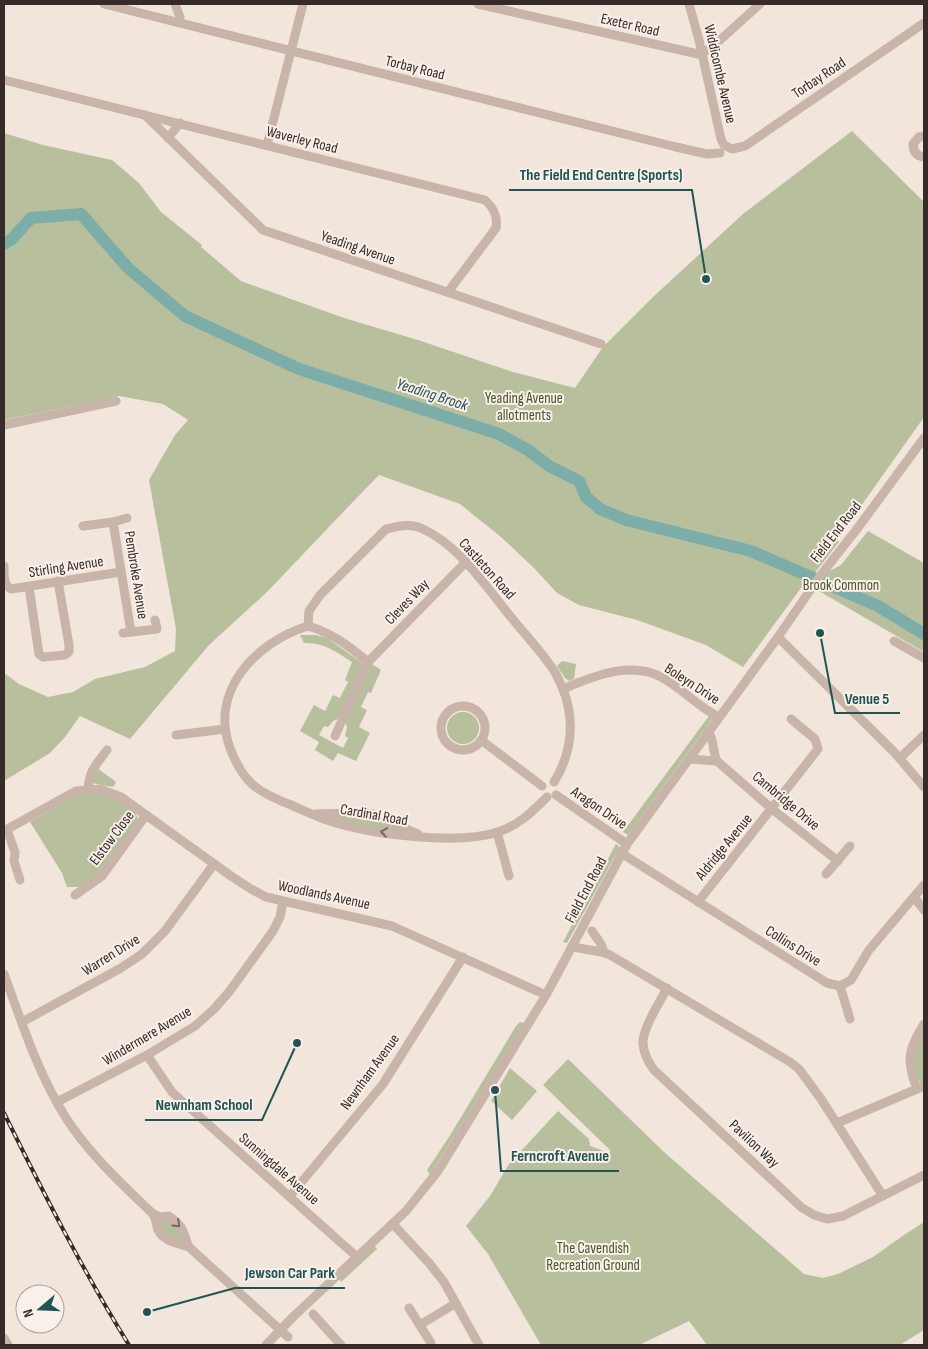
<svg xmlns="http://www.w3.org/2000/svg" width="928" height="1349" font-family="'Sofia Sans Condensed',sans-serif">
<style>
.green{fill:#b8bf9d}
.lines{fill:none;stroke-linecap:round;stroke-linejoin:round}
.river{stroke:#7dada9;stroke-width:12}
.minor{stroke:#c8b4a9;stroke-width:9}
.rail-casing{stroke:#362b28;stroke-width:4}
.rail{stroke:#f9f0e9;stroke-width:2;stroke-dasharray:5.5;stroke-linecap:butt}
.oneway{stroke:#786962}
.labels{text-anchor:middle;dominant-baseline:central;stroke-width:4;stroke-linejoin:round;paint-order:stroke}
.street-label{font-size:15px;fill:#362b28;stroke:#f9f0e9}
.park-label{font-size:15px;fill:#49532d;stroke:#f9f0e9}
.water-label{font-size:16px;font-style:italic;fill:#205553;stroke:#f9f0e9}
.leader{fill:none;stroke:#205553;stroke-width:2}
.callout-dot{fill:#205553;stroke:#f9f0e9;stroke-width:2}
.callout-label{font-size:16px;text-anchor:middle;font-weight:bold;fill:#205553;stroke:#f9f0e9;stroke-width:4;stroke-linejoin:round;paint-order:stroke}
</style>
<rect width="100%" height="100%" fill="#f1e5dc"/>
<g class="green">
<path d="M852 131 924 202V417L837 540 839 542 803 588H801L743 667 706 645 637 620 579 605 557 593 535 569 501 537 460 504 379 475 347 508 267 592 209 645 130 739 80 716 65 737 50 753 4 781V673L19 684 48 697 73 692 95 679 145 667 175 651 176 629 149 480 175 435 188 420 163 404 119 396 4 420V133L43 145 112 160 139 183 161 212 202 245 201 247 241 281 344 318 418 340 513 372 575 388 603 347 653 297 743 214Z"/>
<path d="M868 531 924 563V652L812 587 820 576 841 565Z"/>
<path d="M300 635H316L327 638 362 663V666L338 719 333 721 328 727 324 726 319 735 343 748 348 738 345 736 347 727 345 722 372 664 381 670 371 693 368 692 361 707 367 710 359 727 370 733 356 761 338 753 333 761 315 750 319 742 300 731 314 705 325 711 333 695 340 698 348 682 345 680 352 662C336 652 324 642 304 643Z"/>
<path d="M562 661 576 664 574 679 569 681 565 678 557 666Z"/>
<circle cx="463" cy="728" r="16"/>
<path d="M709 716 713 718 628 835 623 832Z"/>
<path d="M97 768 116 782 113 787 92 783Z"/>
<path d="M95 792 115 797 136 812 138 820 101 871 80 887H67L62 873 30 822 77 795Z"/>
<path d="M328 816 370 817 404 832 375 830Z"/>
<path d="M616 844 620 847 567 943 563 942Z"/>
<path d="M520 1022 524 1023 430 1175 427 1170 449 1137 516 1026Z"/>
<path d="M924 1030V1083H923L917 1080 913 1057Z"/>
<path d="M568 1059 664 1152 804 1274 823 1278 838 1274 873 1257 904 1235 924 1222V1330L900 1345H707L689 1321 639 1345H541L488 1254 466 1226 490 1196 509 1164 558 1111 589 1139 590 1146 609 1153 611 1151 543 1085Z"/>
<path d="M510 1068 537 1091 512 1120 491 1101Z"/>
<path d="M163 1218 172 1221 184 1240 177 1243 160 1228V1221Z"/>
<path d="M374 1245 377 1249 341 1282 339 1279Z"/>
</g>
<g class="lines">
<path class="river" d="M4 244 12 239 31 218 81 214 128 268 185 316 299 369 499 434 528 450 549 466 579 481 586 497 600 509 626 520 751 551 878 606 924 634"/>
<g class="minor">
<path d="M104 4 676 147 707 154 720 153"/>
<path d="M175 4 180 17 179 22"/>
<path d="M478 4 698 54 710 49 760 4"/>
<path d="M689 4 699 40 721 139 724 145 732 149 745 146 924 23"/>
<path d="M4 80 485 200C494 208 498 216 496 228L448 292"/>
<path d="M145 115 263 230 601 344"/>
<path d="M924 136 919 137 913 144C913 151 916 156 924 157"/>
<path d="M168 138 180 123"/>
<path d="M267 145 303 4"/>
<path d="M4 425 116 401"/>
<path d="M113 522 127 518"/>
<path d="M83 526 113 522 131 632"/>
<path d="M4 566C4 574 3 585 11 589L121 572"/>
<path d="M29 587 39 654 43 657 65 655 69 652V645L58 581"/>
<path d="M308 626C256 642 209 691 230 748 235 761 241 774 252 784 262 793 278 800 291 805 305 811 319 818 333 822 374 835 459 845 498 832 519 825 532 812 547 797"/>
<path d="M308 626 309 611 320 595 386 529C399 526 411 523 423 529 460 546 486 587 511 617 526 636 544 654 556 674 561 684 566 695 568 706 574 732 568 760 554 782"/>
<path d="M308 626C332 633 349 646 368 662L335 736"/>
<path d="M123 633 157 629 155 620"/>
<path d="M778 637 894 752 924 787"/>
<path d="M894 641 924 658"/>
<path d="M368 662 466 562"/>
<path d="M563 689C593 676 630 661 661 677 682 688 698 707 719 717"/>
<circle cx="463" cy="728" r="22"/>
<path d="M708 732C715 740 712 751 717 761"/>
<path d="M176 735 225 729"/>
<path d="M481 740 542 786"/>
<path d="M900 758 924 735"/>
<path d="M689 759 717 761 772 809 838 861"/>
<path d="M88 789C89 770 97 764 107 750"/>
<path d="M556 795 627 844"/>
<path d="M316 814 349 813 373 814 418 834"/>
<path d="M7 830 15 852 14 861 20 880"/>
<path d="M4 831 76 791 100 789 121 797 231 876 251 889 266 897 392 926 546 995"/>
<path d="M497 832 509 876"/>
<path d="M621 853 827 983 840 986 851 980 869 950 924 885"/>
<path d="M826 874 850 846"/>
<path d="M75 895 102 876 146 815"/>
<path d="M914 897 924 910"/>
<path d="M698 902 818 749 815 739 791 719"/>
<path d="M592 931 601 944 604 952"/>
<path d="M572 946C584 951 598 949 610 955L790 1062 799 1069 821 1099 883 1196"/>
<path d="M4 974C22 1023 38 1074 66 1118 90 1155 122 1184 153 1214 157 1220 156 1225 158 1230 164 1242 178 1243 189 1247"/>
<path d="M840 986 850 1019"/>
<path d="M667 988C660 1002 642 1029 643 1044 644 1054 648 1062 654 1070L801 1207 814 1215 827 1219 843 1216 924 1175"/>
<path d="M22 1022 121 968 142 954 165 931 214 864"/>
<path d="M147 1055 172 1092 357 1257"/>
<path d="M917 1089C906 1061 908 1049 924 1024"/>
<path d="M57 1102 147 1055 195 1026 214 1009 229 992 273 931 280 917 283 902"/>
<path d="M837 1123 924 1086"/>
<path d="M290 1196 383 1084 463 957"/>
<path d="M153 1214 160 1217 169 1216C185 1228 182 1230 189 1247L288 1337"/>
<path d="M393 1224 429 1263 444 1282 479 1345"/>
<path d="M409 1308 431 1343"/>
<path d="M313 1314 341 1345"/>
<path d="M420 1325 456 1303"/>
<path d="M4 1338 8 1345"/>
<path d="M266 1345 294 1316 406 1211 438 1171 546 995 627 844 778 637 820 576 857 529 924 438"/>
</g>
<defs>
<path id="rail" d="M4 1113C43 1192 83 1271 129 1345"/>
</defs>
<use href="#rail" class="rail-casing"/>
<use href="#rail" class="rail"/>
</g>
<defs><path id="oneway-chevron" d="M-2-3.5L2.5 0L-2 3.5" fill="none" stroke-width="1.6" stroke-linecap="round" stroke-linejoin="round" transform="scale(1.25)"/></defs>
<g class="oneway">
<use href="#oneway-chevron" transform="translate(384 832) rotate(-171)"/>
<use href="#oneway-chevron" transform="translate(177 1224) rotate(43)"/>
</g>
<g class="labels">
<g class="street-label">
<text transform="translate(630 25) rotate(13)">Exeter Road</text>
<text transform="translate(415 68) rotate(14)">Torbay Road</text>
<text transform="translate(720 74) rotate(77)">Widdicombe Avenue</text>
<text transform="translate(819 78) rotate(-34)">Torbay Road</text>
<text transform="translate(302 140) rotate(14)">Waverley Road</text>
<text transform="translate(358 248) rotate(19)">Yeading Avenue</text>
<text transform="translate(836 532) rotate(-52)">Field End Road</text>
<text transform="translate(66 567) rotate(-9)">Stirling Avenue</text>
<text transform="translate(487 569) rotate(48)">Castleton Road</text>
<text transform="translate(136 575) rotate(81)">Pembroke Avenue</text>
<text transform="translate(407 602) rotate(-46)">Cleves Way</text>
<text transform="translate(692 684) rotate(33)">Boleyn Drive</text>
<text transform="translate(786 801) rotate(40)">Cambridge Drive</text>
<text transform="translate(599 808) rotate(34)">Aragon Drive</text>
<text transform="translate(374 815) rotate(10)">Cardinal Road</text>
<text transform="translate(112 838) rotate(-53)">Elstow Close</text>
<text transform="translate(724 847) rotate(-51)">Aldridge Avenue</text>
<text transform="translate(586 890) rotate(-62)">Field End Road</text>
<text transform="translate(324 895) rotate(12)">Woodlands Avenue</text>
<text transform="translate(793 946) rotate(32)">Collins Drive</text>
<text transform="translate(111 955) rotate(-32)">Warren Drive</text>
<text transform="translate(147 1036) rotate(-31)">Windermere Avenue</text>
<text transform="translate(370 1072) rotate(-54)">Newnham Avenue</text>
<text transform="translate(754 1144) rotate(43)">Pavilion Way</text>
<text transform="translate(279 1169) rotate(41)">Sunningdale Avenue</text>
</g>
<g class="park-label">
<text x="524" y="398">Yeading Avenue<tspan x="524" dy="17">allotments</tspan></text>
<text x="841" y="585">Brook Common</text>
<text x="593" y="1248">The Cavendish<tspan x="593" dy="17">Recreation Ground</tspan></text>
</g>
<g class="water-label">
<text transform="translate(432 395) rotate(18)">Yeading Brook</text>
</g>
</g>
<path class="leader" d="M706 279L692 190H509M820 633L835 713H900M297 1043L262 1120H145M495 1090L501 1171H619M147 1312L235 1288H345"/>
<g class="callout-dot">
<circle cx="706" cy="279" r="5"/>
<circle cx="820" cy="633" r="5"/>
<circle cx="297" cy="1043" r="5"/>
<circle cx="495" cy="1090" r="5"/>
<circle cx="147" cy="1312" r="5"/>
</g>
<g class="callout-label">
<text x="601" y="180">The Field End Centre (Sports)</text>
<text x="867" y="704">Venue 5</text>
<text x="204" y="1110">Newnham School</text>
<text x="560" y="1161">Ferncroft Avenue</text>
<text x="290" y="1278">Jewson Car Park</text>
</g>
<rect width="928" height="1349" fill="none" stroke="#362b28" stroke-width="10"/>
<g transform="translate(40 1309) rotate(251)"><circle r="24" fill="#f9f0e9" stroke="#aba19c"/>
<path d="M0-4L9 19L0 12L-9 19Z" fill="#205553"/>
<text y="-8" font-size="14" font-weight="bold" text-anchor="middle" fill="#362b28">N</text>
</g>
</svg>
